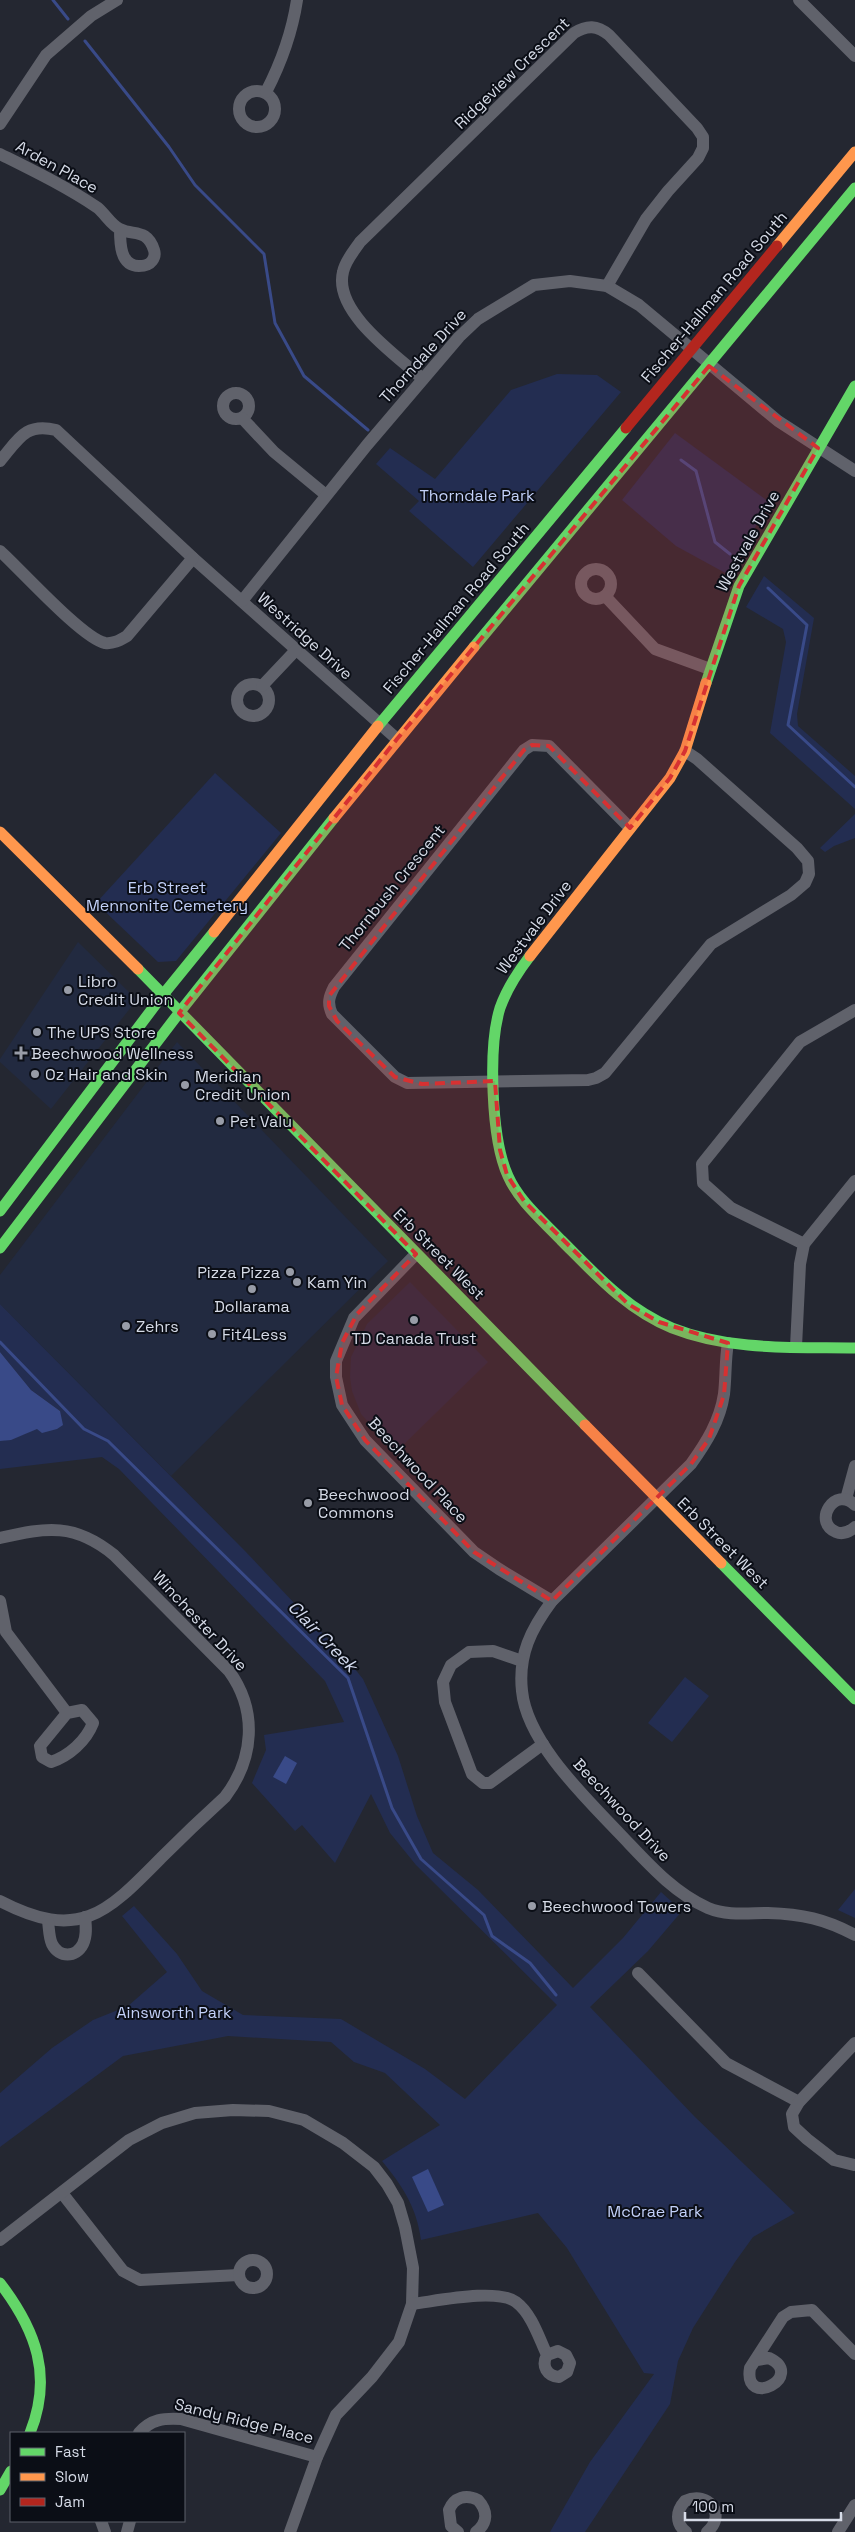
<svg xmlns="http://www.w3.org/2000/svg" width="855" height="2532" font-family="'Space Grotesk',sans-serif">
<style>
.built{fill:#222a40}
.green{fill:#232d51}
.water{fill:#394a88}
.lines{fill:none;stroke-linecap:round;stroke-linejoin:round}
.stream{stroke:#394a88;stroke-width:3}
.street{stroke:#60626b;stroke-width:12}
.fast{stroke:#63d668;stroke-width:11}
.slow{stroke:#ff974d;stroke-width:11}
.jam{stroke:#b3261e;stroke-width:11}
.marked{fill:#d63132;fill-opacity:0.2;stroke:#d63132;stroke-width:4;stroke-dasharray:10 6;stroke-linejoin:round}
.poi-dot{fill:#989ca7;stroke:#0b0e16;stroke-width:2}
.labels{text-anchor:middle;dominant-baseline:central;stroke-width:4;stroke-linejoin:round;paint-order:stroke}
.street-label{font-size:16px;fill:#d6dbe7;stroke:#0b0e16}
.park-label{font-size:16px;fill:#c3d1f9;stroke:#0b0e16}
.poi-label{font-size:16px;fill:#d6dbe7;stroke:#0b0e16;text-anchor:start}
.water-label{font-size:18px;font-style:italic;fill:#d1d8ec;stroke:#0b0e16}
</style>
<rect width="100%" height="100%" fill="#242731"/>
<g class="built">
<path d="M78 942 135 998V1002L51 1109 0 1062V1059Z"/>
<path d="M177 1042 388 1261 171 1476 0 1304V1275Z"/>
<path d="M410 1282 488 1362 396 1452 361 1414 352 1391 350 1377 351 1357 367 1324Z"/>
</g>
<g class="green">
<path d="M557 374 597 375 621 392 473 567 409 511 419 501 376 464 390 448 435 479 511 390Z"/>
<path d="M675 433 769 502 729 575 676 546 622 500Z"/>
<path d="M764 576 814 618 797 714 798 726 855 776V809L770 733 786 642 783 629 746 607Z"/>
<path d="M215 773 281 833 176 961 158 962 96 903Z"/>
<path d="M855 814V838L834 846 825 852 820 848Z"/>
<path d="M0 1304 246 1552 346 1658 363 1679 398 1756 417 1816 433 1853 478 1890 573 1988 623 1938 661 1892 682 1911 648 1951 590 2007 695 2117 795 2213 753 2237 735 2262 693 2328 678 2361 670 2404 585 2532H550L590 2462 654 2374 644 2373 567 2248 538 2213 421 2240C416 2206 403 2187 382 2161L440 2125 385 2073 354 2062 331 2042 228 2036 123 2056 0 2147V2093L52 2048 93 2020 128 2006 167 1972 122 1916 134 1906 177 1954 202 1991 243 2015 341 2019 425 2069 465 2099 557 2005 416 1865 390 1833 371 1794 335 1863 302 1825 295 1831 252 1783 266 1750 264 1735 344 1722 325 1681 119 1469 102 1457 0 1469V1441C24 1438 42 1425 60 1411L31 1390 0 1352Z"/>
<path d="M685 1677 709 1696 672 1742 648 1723Z"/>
<path d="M855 1889V1918L838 1910Z"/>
</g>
<g class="water">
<path d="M0 1352 31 1390 60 1411 63 1425 57 1429 42 1433 37 1429 11 1440 0 1441Z"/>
<path d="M285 1756 297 1763 286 1784 273 1777Z"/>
<path d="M428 2169 444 2205 428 2212 412 2177Z"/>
</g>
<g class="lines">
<g class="stream">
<path d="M53 0 68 19"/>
<path d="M85 41 169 147 195 185 264 254 275 323 304 376 368 430"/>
<path d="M681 460 696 471 715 542 730 554"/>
<path d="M768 588 807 625 788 725 855 787"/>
<path d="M0 1342 84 1429 108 1441 348 1678 392 1808 421 1859 484 1915 492 1936 530 1963 556 1995"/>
</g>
<g class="street">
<path d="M799 0 855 56"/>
<circle cx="257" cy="109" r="18"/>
<path d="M266 92C281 63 292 33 297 0"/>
<path d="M0 124 46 55 91 16 117 0"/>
<path d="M0 154C34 171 67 187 98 208 105 214 112 226 120 229 133 236 147 228 154 250 155 253 155 257 152 261 149 265 144 266 139 266 120 266 120 243 120 229"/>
<path d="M423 379C397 356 333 312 343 272 345 261 354 251 360 242L574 33C587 25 597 25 609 35L697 128 703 137V148L698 158 668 191 646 219 607 286"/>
<circle cx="236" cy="406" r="13"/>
<path d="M242 418 274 452 326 495"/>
<path d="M0 461C18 440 25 422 56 430L193 558 397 739"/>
<path d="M0 551C20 569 83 639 105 643 114 644 120 640 127 636L193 558"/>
<circle cx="596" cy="584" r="15"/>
<path d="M605 596 655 649 710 669"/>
<path d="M242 601 367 445 459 337 478 319 534 285 570 281 607 286 639 305 778 421 855 471"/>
<circle cx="253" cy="700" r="16"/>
<path d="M262 686 296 650"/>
<path d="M630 828 549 746 532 745 524 750 334 987C329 997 327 1003 332 1014L395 1077 407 1083 588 1080 596 1078 605 1073 711 944 791 895 805 883 809 874 808 861 797 848 697 759 685 751"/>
<path d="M804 1244 731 1208 703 1183 702 1164 800 1042 855 1010"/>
<path d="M416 1254 354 1318 336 1361V1377L342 1405 365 1440 474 1552 499 1569 552 1601"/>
<path d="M728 1343C725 1360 726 1377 724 1394 720 1421 706 1443 691 1464L552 1601C531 1629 518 1655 522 1691 527 1742 585 1797 619 1833 646 1861 672 1892 708 1908 727 1916 748 1913 768 1913 802 1914 825 1919 855 1935"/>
<path d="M796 1347 800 1264 804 1244 855 1181"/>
<path d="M846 1499 855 1466"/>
<path d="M855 1505C835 1485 812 1522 836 1532 843 1535 849 1532 855 1527"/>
<path d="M0 1538C47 1527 75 1523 114 1555L229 1671C258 1711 254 1759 225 1797 203 1817 182 1837 161 1858 106 1914 79 1942 0 1901"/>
<path d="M0 1601 6 1632 67 1713"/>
<path d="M522 1661 493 1651 469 1652 451 1665 443 1682 445 1702 472 1774 483 1783H490L543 1744"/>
<path d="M82 1710 93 1723C86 1741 69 1756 51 1762L42 1757 40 1746 67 1713Z"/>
<path d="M48 1921C49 1928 49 1938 52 1944 59 1958 76 1958 83 1944 87 1936 86 1926 85 1917"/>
<path d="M638 1973 726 2063 799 2102"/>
<path d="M854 2165 834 2160 807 2139 794 2127 792 2114 799 2102 855 2043"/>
<path d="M62 2193 123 2271 140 2280 239 2275"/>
<path d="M0 2240 129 2140 162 2123 195 2113 233 2110 269 2111 304 2120 343 2143 374 2167 387 2184 398 2203 405 2227 413 2268 412 2304 399 2342 372 2377 336 2415 317 2457 290 2532"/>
<circle cx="253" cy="2274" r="14"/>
<path d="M412 2304C437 2301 497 2288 516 2302 532 2314 539 2338 547 2355 541 2366 547 2376 559 2377L567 2372 570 2363 566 2355 558 2351 547 2355"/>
<path d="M757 2360 769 2358C807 2376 743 2410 750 2368L783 2317 791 2312 812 2310 855 2354"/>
<path d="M139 2433C151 2419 164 2418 181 2419L317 2457"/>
<path d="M101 2521 105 2532"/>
<path d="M127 2532 130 2521"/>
<path d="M458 2532 451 2526 449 2510C454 2497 466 2494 478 2500 488 2511 488 2523 476 2532"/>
<path d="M686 2532C675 2523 676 2511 685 2501 709 2490 727 2515 707 2532"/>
<path d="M838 2532 855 2505"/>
</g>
<g class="fast">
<path d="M474 647 855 188"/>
<path d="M706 683 739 586 855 386"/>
<path d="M378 726 626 428"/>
<path d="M530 956C517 973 507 988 500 1008 488 1047 491 1139 508 1176 519 1201 542 1220 561 1240 595 1274 626 1309 672 1328 730 1351 794 1347 855 1348"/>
<path d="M138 969 585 1425"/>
<path d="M0 1211 162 996 214 932"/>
<path d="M0 1248 179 1013 334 818"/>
<path d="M721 1563 855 1699"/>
<path d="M0 2283C36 2330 53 2376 30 2433"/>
<path d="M0 2490 11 2471"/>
</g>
<g class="slow">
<path d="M777 246 855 152"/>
<path d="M334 818 474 647"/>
<path d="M0 832 138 969"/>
<path d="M214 932 378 726"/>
<path d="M530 956 670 778 685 751 706 683"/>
<path d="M585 1425 721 1563"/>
</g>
<path class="jam" d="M626 428 777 246"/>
</g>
<path class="marked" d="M709 366 818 448 739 586 685 751 670 778 630 828 549 746 532 745 524 750 329 996V1006L337 1021 395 1077 422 1084 495 1081 500 1150 507 1175 524 1201 628 1304 659 1322 728 1343 724 1395 709 1439 691 1464 552 1601 474 1552 365 1440 342 1405 336 1377 342 1343 357 1314 416 1254 179 1013 397 739Z"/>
<g class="poi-dot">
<circle cx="68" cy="990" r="5"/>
<circle cx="37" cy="1032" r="5"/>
<path d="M18.5 1045.5h5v5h5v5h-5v5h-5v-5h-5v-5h5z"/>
<circle cx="35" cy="1074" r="5"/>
<circle cx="185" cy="1085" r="5"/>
<circle cx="220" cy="1121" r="5"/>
<circle cx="290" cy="1272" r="5"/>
<circle cx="297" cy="1282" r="5"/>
<circle cx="252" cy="1289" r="5"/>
<circle cx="414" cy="1320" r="5"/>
<circle cx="126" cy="1326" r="5"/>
<circle cx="212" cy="1334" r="5"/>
<circle cx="308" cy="1503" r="5"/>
<circle cx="532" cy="1906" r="5"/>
</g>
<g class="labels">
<g class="street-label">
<text transform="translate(512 73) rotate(-44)">Ridgeview Crescent</text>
<text transform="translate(57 167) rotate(29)">Arden Place</text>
<text transform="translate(714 297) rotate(-50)">Fischer-Hallman Road South</text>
<text transform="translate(423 356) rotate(-48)">Thorndale Drive</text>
<text transform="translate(748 541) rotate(-61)">Westvale Drive</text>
<text transform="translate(456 608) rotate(-50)">Fischer-Hallman Road South</text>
<text transform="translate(305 636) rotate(42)">Westridge Drive</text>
<text transform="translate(392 888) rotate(-51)">Thornbush Crescent</text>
<text transform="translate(534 927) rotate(-53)">Westvale Drive</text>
<text transform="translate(439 1254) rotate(45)">Erb Street West</text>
<text transform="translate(418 1470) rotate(47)">Beechwood Place</text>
<text transform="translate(723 1543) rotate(45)">Erb Street West</text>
<text transform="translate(200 1621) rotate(47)">Winchester Drive</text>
<text transform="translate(622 1810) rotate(47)">Beechwood Drive</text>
<text transform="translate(244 2421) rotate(14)">Sandy Ridge Place</text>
</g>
<g class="park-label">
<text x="477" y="495">Thorndale Park</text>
<text x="167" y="887">Erb Street<tspan x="167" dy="18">Mennonite Cemetery</tspan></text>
<text x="174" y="2012">Ainsworth Park</text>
<text x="655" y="2211">McCrae Park</text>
</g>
<g class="poi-label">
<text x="78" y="981">Libro<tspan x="78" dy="18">Credit Union</tspan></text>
<text x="47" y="1032">The UPS Store</text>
<text x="31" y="1053">Beechwood Wellness</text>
<text x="45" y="1074">Oz Hair and Skin</text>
<text x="195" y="1076">Meridian<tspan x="195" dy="18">Credit Union</tspan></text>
<text x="230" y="1121">Pet Valu</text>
<text x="280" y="1272" text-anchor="end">Pizza Pizza</text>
<text x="307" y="1282">Kam Yin</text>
<text x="252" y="1306" text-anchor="middle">Dollarama</text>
<text x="136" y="1326">Zehrs</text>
<text x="222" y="1334">Fit4Less</text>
<text x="414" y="1338" text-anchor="middle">TD Canada Trust</text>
<text x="318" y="1494">Beechwood<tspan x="318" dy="18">Commons</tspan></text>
<text x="542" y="1906">Beechwood Towers</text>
</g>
<g class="water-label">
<text transform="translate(323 1636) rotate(46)">Clair Creek</text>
</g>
</g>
<rect x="10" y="2432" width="175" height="90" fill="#0b0e16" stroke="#5c606a"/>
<rect x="20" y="2448" width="25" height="8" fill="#63d668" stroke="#5c606a"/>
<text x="55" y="2457" font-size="15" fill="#d6dbe7">Fast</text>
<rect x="20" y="2473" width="25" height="8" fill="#ff974d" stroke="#5c606a"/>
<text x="55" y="2482" font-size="15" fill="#d6dbe7">Slow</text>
<rect x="20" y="2498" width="25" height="8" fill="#b3261e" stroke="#5c606a"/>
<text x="55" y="2507" font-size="15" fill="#d6dbe7">Jam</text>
<path d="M685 2512v8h156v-8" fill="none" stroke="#d6dbe7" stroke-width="2.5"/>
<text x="692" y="2512" font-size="15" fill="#d6dbe7" stroke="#0b0e16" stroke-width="4" paint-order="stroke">100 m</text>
</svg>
